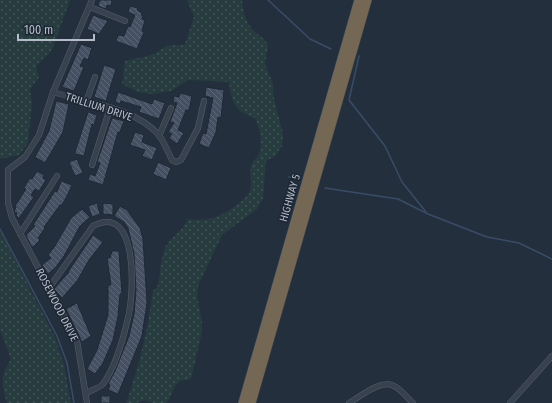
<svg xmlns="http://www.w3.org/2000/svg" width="552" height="403" font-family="'Fira Sans Condensed',sans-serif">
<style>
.grass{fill:url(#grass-dots)}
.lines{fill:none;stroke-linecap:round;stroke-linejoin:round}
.stream{stroke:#394c67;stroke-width:1.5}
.building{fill:url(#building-back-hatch);stroke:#1f2835}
.street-casing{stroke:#565f6c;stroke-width:6}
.highway-casing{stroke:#434c59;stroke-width:10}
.street{stroke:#38414e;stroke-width:5}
.highway{stroke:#746855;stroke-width:9}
.labels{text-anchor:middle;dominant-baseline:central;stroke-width:3;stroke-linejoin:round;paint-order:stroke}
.street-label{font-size:11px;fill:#b4bcc9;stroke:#1d2633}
</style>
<defs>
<pattern id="grass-dots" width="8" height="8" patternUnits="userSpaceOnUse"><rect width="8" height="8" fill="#263c3f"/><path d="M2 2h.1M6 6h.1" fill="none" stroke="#435659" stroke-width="1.8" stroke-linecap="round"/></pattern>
<pattern id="building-back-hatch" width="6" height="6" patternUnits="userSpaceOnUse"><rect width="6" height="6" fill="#455162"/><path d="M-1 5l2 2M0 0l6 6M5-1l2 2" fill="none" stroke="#5d6877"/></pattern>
</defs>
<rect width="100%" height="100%" fill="#242f3e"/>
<g class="grass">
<path d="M0 0H70L52 50 36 66 39 77 30 89 32 104 28 143 19 155 0 159Z"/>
<path d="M187 0H242C242 10 247 25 255 32 260 36 264 38 268 45L265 64 273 84V94L283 135 282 146 275 156 266 161 263 198 257 209 222 235 198 286 197 296 202 321 201 336 191 379 180 381 175 386 167 403H154L144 400 136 403H126C139 367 148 329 153 291L158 286C160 275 161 256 166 246 172 236 184 230 188 219 196 220 205 220 213 218 223 215 246 201 250 191 253 182 248 173 252 163 253 160 258 158 259 154 263 142 260 129 255 118 235 112 231 101 229 82L188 80 171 91 151 94 138 92 122 84 125 61C135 58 144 58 153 54 158 53 161 48 167 46 173 44 178 47 185 44L194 17Z"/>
<path d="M0 231 55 337 64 364 71 403H7C1 383 0 377 11 359L0 330Z"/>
</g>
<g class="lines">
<g class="stream">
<path d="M268 0 310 39 331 49"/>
<path d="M359 56 349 100 385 146 402 182 426 212"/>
<path d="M289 177 296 178"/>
<path d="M325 188 398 199 428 214 487 237 519 243 552 259"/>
<path d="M0 229 57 336 67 363 74 403"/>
</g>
</g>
<g class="building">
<path d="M100 0H112L111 6 107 5 106 9 98 6Z"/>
<path d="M130 6 138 8 137 10 142 13 141 15 143 16 142 19 145 20 142 31 144 32 137 49 116 41 118 35 124 36 128 26 130 27 135 15 128 12Z"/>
<path d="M93 15 108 21 99 34 87 29Z"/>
<path d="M81 44 92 48 88 60 84 58 80 66 84 67 74 91 62 87Z"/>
<path d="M104 65 116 69 106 101 94 97Z"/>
<path d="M206 87 224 90 221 118 218 117 216 132 209 148 199 144 203 133 206 134 213 98 205 96Z"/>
<path d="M118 92 152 104 154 99 165 103 159 119 139 112 141 107 121 101 120 104 115 102Z"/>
<path d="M180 93 192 96 189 110H186L178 130 184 133 177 144 169 138 172 134 168 132 174 123 170 122 177 103 173 102 174 96 179 97Z"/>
<path d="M56 101 69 104 63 132 45 163 35 157 49 131Z"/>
<path d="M88 112 97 115 94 125 92 124 84 156 75 154V152Z"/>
<path d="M112 118 124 121 120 132H118L103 185 88 180 90 174 95 176 100 163 97 162Z"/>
<path d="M135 132 144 135 142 142 157 148 152 160 142 156 145 150 130 145Z"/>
<path d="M77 159 83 173 75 176 69 162Z"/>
<path d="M158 162 171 168 166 180 153 174Z"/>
<path d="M37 171 44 175 43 178 46 180 39 191 35 189 31 195 34 197 19 218 16 215 17 213 14 212 16 207 15 206 26 189 24 188 30 178 32 179Z"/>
<path d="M61 181 72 185 68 194 62 205H60L44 227 45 228 38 238 40 240 33 247 31 246 26 235 35 226 33 225 55 191 57 192Z"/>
<path d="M97 203 100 214 92 217 88 206Z"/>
<path d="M103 203 113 204V215L103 214Z"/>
<path d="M120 206 127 210 140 228 143 239 147 303 142 336 118 394 108 390 110 385 108 384 115 371 129 336 134 314 136 290 134 254 128 228 124 222 114 216Z"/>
<path d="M82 209 90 217 80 226 64 256 56 267 48 274 42 265 51 258 48 255 55 246 71 218Z"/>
<path d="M93 235 103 242 89 260 77 281 62 298 54 289 69 272H68Z"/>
<path d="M112 251H119L122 294H120L118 316 113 340 103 363 95 374 87 369 97 350 108 315V285H111L107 258H110Z"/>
<path d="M77 303 91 336 82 342 66 309Z"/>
<rect x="101" y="396" width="9" height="7"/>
</g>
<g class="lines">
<defs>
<g id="street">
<path d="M90 7 125 21"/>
<path d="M53 92C87 103 134 107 159 135 164 142 168 152 172 160L176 162 181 160 198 128 204 101"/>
<path d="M86 102 95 77"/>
<path d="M159 136 171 108"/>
<path d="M92 165 110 108"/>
<path d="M20 234 57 176"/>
<path d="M49 288 93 226C139 202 134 294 128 318 123 340 116 366 103 384 99 388 91 390 87 393"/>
<path d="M87 403 77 341 12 218 8 203V170L25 157 39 135 53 92 92 0"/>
<path d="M349 403C361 396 381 379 394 386 401 389 407 398 413 403"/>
<path d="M510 403 552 356"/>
</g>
<g id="highway">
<path d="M243 403 359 0"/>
<path d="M251 403 367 0"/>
</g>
</defs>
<use href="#street" class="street-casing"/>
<use href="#highway" class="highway-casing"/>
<use href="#street" class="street"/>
<use href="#highway" class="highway"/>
</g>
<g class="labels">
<g class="street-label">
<text transform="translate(99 107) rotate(18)">TRILLIUM DRIVE</text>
<text transform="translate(290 198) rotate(-74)">HIGHWAY 5</text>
<text transform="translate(57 305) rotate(63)">ROSEWOOD DRIVE</text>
</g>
</g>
<path d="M18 34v6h76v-6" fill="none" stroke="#b4bcc9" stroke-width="2"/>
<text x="24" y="34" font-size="12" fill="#b4bcc9" stroke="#1d2633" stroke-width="3" paint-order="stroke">100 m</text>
</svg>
